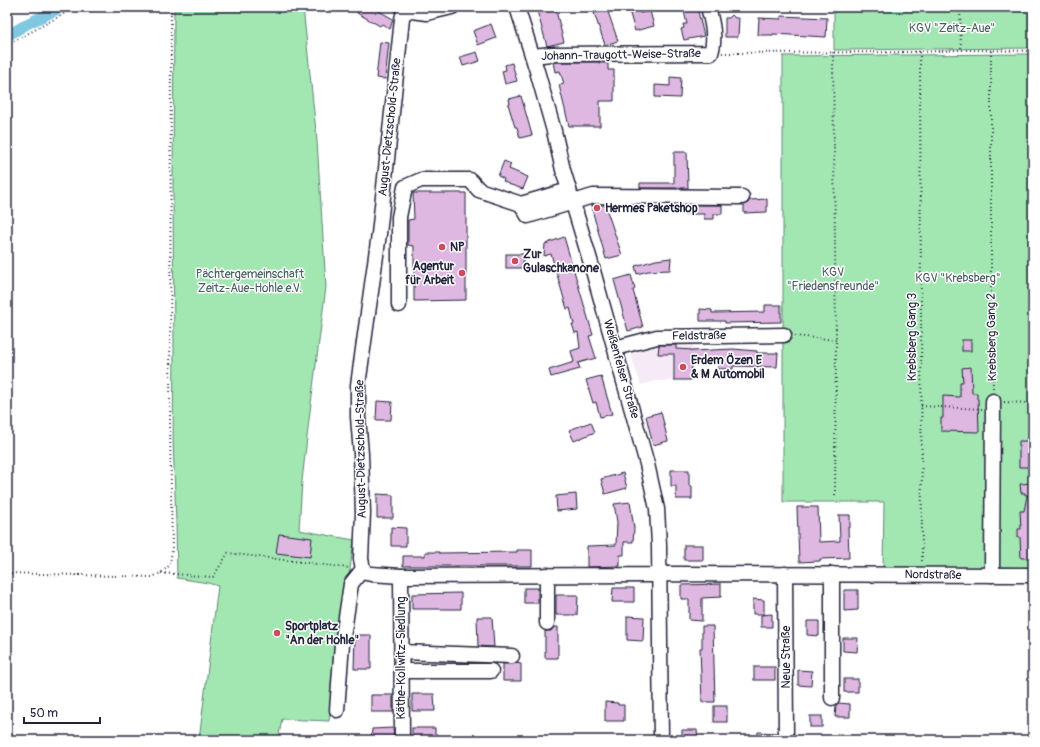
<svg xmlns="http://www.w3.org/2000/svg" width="1040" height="747" font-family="Pangolin,sans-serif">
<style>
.built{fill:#f5eaf6}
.green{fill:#a2e7b2;stroke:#628476}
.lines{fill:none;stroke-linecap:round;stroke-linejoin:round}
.canal{stroke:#80c8e1;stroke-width:11}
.building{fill:#deb8e1;stroke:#22223b}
.minor-casing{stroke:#22223b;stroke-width:17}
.path{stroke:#22223b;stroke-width:2;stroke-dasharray:1 3;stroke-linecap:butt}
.minor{stroke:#fff;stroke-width:14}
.poi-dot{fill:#d1495b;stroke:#fff;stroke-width:1.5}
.labels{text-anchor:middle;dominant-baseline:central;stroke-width:3;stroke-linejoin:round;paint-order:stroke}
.park-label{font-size:12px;fill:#485d5f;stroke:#fff}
.street-label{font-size:12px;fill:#22223b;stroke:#fff}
.poi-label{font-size:12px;font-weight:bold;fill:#22223b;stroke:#fff;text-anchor:start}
</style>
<rect width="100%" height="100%" fill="#fff"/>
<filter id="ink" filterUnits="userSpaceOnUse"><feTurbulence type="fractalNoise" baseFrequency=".025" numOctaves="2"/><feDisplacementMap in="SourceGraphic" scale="8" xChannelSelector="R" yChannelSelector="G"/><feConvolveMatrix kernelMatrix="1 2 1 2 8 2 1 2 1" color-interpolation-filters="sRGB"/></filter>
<g filter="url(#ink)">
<path class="built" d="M657 343 693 344 691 380 656 381 641 385 630 352Z"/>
<g class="green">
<path d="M174 7H303L317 141 326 287 310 411 302 481 299 530 354 540 329 721 282 719 278 740H199L218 586 208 583 177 578 176 524 173 439 174 352 173 191Z"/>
<path d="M834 7H1033V48L834 50Z"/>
<path d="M1033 54V568L1000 567 997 562 987 569 883 568 884 502H783V56Z"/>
</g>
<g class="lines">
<path class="canal" d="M7 36 27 24 62 7"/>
</g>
<g class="building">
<path d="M361 7H372L393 19 390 29 382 24 380 26 357 13Z"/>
<path d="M536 7H555L564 42 547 46Z"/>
<path d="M628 7H639L640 13 650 11 654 26 635 31Z"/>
<path d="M683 7H697L704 36 684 40 681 29 684 28 683 24H687Z"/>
<path d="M607 9 618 41 605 45 594 13Z"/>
<path d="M732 15 735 18H739L738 37H725V18H729Z"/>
<path d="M781 16 827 18 826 37 773 34V35H758L759 18 781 19Z"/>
<path d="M491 24 496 38 478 45 473 31Z"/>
<path d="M380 42 389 43 385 79 376 78Z"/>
<path d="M477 52 480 61 463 66 460 57Z"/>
<path d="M553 62H599V63H608V70H614V101H600V126H569L559 85 564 84 560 71 555 72Z"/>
<path d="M512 63 517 81 505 84 502 71 506 70 505 65Z"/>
<path d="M670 77 681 78 680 98 655 97V85L670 86Z"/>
<path d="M521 96 532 135 520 138 517 127H515L508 104H510L509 99Z"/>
<path d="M674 152H687L688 188H640V183H674Z"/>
<path d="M504 161 511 164 509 169 528 177 523 189 508 184 503 181 504 179 498 176Z"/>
<path d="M413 193H466V300L414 301V246L408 245V220L414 219Z"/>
<path d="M767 199V212L744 213V205L747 204 750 200Z"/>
<path d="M594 205H605L622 255 606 259 591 206Z"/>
<path d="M682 205H722V214H714V219H704V214H682Z"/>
<path d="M564 237 593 335 589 336 596 358 578 363 580 369 551 377 549 370 574 362 571 351 580 348 578 332 575 333 572 324H574L570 308 567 309 551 254 544 256 545 244Z"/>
<rect x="506" y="254" width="17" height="14"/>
<path d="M671 258 670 270 648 271 637 274 635 266 656 260Z"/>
<path d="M631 275 635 289 633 290 643 327 628 331 614 280Z"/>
<path d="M765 305H781V322L725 323V321H700V309L712 310V313L765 312Z"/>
<rect x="962" y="340" width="9" height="11"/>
<path d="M659 345H676V349L692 350V351L733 349 757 351V353H778L777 367 733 366V369H718V361L692 362 691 380H674V354H658Z"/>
<path d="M971 367 972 393H977V399H978L979 432 941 431V418H943V396L960 397V382H963L962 368Z"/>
<path d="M601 376 612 414 600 417 596 402 593 403 586 380Z"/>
<path d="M377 401 392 402 391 420H376Z"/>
<path d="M661 412 668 441 653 445 646 416Z"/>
<path d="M591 422 595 432 574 441 569 430Z"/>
<path d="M1019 441H1030L1032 467H1019Z"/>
<path d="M671 470H689V486H692V499H676V486H671Z"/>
<path d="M623 473 627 488 605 494 601 479Z"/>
<path d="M1033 483V495H1025V493H1021L1020 484Z"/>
<path d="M377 494 393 495V518H377Z"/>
<path d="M576 494 577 509 557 511 556 496Z"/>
<path d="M1027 496H1031L1033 558H1021L1020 537H1018V529H1021L1020 511H1024Z"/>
<path d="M630 502 634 528 633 542H624V555H620V566L587 567V546L616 545 617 522 614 504Z"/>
<path d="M797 507H818L819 542 840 541 839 515H850V527H848L849 558 820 559V561L799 562Z"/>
<path d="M391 527 406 528V546H391Z"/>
<path d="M279 534 312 538 310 557 276 553Z"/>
<rect x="684" y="545" width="19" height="15"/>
<path d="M517 550H532V566H403V556H425V552H439V553L517 552Z"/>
<path d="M721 584V597L702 598V621L689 620V599H681V585Z"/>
<rect x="524" y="588" width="14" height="15"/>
<path d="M613 588H634V602H612Z"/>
<path d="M844 590H858V610L844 611Z"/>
<path d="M461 593V609H412V594Z"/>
<path d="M556 595H578L577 615H556Z"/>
<path d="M753 599 764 600V614H753Z"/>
<path d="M772 614V627H761V615Z"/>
<path d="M627 616 644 617 643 641 627 640Z"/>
<path d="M477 617H492L494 647 478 646Z"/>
<path d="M807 621H819V636L807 635Z"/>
<path d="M702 626H713L715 702H702L700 648H702Z"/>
<path d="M554 627H558V658H545V631H551Z"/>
<path d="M355 635H371V669H354Z"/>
<path d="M843 638H858L857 652 843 651Z"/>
<path d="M516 663 521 664V681H503V664Z"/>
<rect x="754" y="667" width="21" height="13"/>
<path d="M798 670 812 671 811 686 798 685Z"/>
<rect x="844" y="679" width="14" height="13"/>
<path d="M412 694H434L435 711H412Z"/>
<rect x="371" y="695" width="22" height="17"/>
<path d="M605 702 618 703V705H624V721H605Z"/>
<path d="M838 703 850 704V717H835L836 706Z"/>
<rect x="714" y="706" width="13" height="16"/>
<rect x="810" y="716" width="12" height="11"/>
<path d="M393 728 394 740H371L372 729Z"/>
<rect x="412" y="728" width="23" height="12"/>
<path d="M682 730H697L698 740H682Z"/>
<path d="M758 732 777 733 778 740H757Z"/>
</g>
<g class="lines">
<defs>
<g id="minor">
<path d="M405 7 402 19 379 234 358 385V417L361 454 363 513 361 559 363 569 366 573 371 574 401 576 652 575 667 574 1033 575"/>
<path d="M517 7 537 71 554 131 563 170 590 260 647 464 657 509 659 545 661 740"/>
<path d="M404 10 427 13 452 7"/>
<path d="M533 56 551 54 711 53C716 38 712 22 708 7"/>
<path d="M521 204 528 216 593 196 742 197"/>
<path d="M399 305V217L405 187 421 180H470L479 190 521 204 569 190"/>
<path d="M615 348 657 337 784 335"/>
<path d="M785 574 786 740"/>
<path d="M992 575 993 401"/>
<path d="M401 576 402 740"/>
<path d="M547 623V575"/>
<path d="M401 652 512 656"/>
<path d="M402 671H491"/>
<path d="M832 698V574"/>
<path d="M337 710 342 644 351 584 363 569"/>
</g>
</defs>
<use href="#minor" class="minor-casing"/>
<g class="path">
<path d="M386 7 393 9"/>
<path d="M960 7 961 50"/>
<path d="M7 45 69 11 81 7"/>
<path d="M991 51V294L993 390"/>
<path d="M920 52 922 563"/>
<path d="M722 53 920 52 961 50 1033 51"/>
<path d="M795 336 836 340 833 52"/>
<path d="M1004 402 1033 403"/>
<path d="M921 406 982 409"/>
<path d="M835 495 836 340"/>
<path d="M7 573 152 577 161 573 170 565 172 550 170 431 171 7"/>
<path d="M161 573 213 577 228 553 349 568"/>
</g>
<use href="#minor" class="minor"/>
</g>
</g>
<g class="poi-dot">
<circle cx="597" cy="208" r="4"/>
<circle cx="442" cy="247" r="4"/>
<circle cx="515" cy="261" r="4"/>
<circle cx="462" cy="273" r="4"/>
<circle cx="683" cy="367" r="4"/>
<circle cx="277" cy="633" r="4"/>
</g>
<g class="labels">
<g class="park-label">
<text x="952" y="28">KGV "Zeitz-Aue"</text>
<text x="833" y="272">KGV<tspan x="833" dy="14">"Friedensfreunde"</tspan></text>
<text x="250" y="274">Pächtergemeinschaft<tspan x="250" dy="14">Zeitz-Aue-Hohle e.V.</tspan></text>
<text x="958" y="278">KGV "Krebsberg"</text>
</g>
<g class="street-label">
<text transform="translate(621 55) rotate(-1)">Johann-Traugott-Weise-Straße</text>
<text transform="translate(390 127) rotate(-84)">August-Dietzschold-Straße</text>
<text transform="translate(699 336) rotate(-1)">Feldstraße</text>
<text transform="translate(912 337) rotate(-90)">Krebsberg Gang 3</text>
<text transform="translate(992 337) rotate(-91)">Krebsberg Gang 2</text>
<text transform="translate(621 369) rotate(74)">Weißenfelser Straße</text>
<text transform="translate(361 449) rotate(-91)">August-Dietzschold-Straße</text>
<text transform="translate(933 575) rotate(1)">Nordstraße</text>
<text transform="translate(786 657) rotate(-90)">Neue Straße</text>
<text transform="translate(401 658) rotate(-90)">Käthe-Kollwitz-Siedlung</text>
</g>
<g class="poi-label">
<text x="605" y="208">Hermes Paketshop</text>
<text x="450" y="247">NP</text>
<text x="523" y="254">Zur<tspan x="523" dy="14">Gulaschkanone</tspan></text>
<text x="454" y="266" text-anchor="end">Agentur<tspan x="454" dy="14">für Arbeit</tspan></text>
<text x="691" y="360">Erdem Özen E<tspan x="691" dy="14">&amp; M Automobil</tspan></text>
<text x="285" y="626">Sportplatz<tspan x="285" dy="14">"An der Hohle"</tspan></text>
</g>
</g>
<rect width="1040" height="747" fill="none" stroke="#fff" stroke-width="24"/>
<rect x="12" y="12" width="1016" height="723" fill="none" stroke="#22223b" stroke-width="1.5" filter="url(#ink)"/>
<path d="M24 717v6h76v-6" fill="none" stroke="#22223b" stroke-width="2"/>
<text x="30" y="717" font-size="12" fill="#22223b" stroke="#ffffff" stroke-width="3" paint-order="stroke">50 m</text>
</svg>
